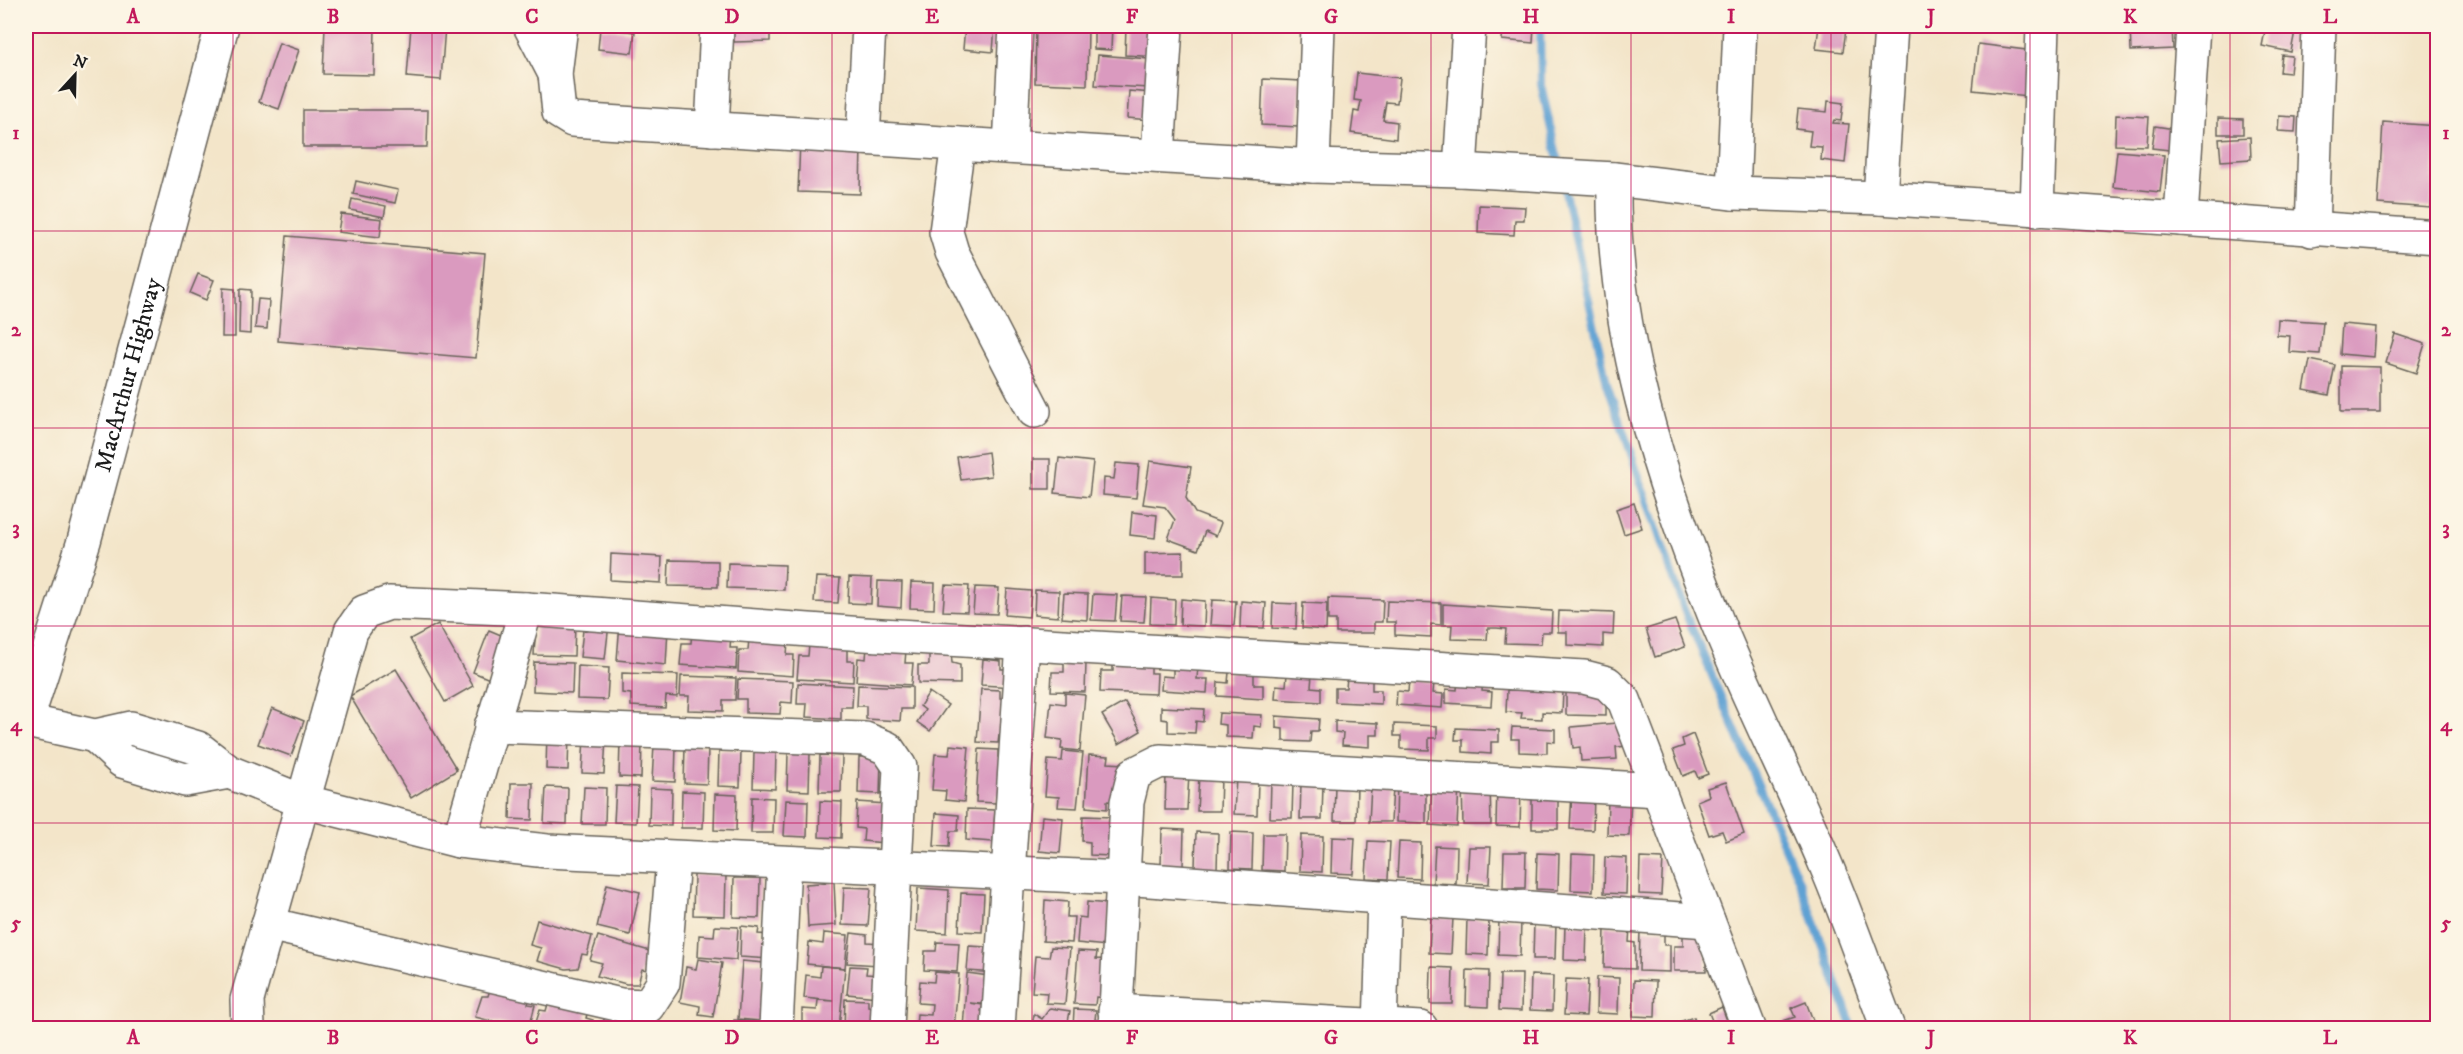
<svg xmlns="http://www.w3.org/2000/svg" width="2463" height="1054" font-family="'IM FELL DW Pica',serif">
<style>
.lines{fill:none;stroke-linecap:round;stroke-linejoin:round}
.stream{stroke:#5fa1d3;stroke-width:8}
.building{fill:#da9abf}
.minor-casing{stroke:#676259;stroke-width:36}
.highway-casing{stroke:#676259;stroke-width:36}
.minor{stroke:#fff;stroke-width:33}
.highway{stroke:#fff;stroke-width:33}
.grid{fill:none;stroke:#c2185b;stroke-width:1.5;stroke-opacity:0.55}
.labels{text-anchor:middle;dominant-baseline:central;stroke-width:4.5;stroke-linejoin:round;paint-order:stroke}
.street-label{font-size:24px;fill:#1c1c1c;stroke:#fcf5e5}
.neatline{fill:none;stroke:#c2185b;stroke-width:2}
.grid-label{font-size:20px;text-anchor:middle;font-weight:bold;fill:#c2185b}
</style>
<rect width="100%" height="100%" fill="#fcf5e5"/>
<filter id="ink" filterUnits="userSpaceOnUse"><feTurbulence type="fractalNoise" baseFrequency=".0167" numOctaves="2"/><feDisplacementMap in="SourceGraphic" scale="12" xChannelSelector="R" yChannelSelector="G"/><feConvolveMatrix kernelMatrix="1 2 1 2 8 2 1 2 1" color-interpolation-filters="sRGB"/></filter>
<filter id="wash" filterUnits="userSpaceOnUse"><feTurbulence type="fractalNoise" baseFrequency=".008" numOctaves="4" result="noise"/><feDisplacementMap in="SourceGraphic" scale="24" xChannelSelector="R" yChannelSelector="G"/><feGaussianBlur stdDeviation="1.35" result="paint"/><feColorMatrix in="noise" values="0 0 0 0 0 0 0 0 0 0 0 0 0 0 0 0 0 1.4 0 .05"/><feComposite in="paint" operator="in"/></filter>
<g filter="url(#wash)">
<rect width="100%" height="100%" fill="#f3e5c9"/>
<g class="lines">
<g class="stream">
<path d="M1540 26 1541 84 1560 170"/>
<path d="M1563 183 1607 383 1685 612 1799 881 1853 1028"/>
</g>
</g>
<g id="blocks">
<g class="building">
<path d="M325 26H375L374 75 323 74Z"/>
<path d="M411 26H445L441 80 407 77Z"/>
<path d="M733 26H770V41L734 42Z"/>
<path d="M965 26H995L993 52 963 49Z"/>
<path d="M1036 26H1088L1087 85 1035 83Z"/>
<path d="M1094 26H1112L1111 50 1094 49Z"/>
<path d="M1503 26H1534L1533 43 1502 40Z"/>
<path d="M1819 26 1846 29 1843 52 1816 49Z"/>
<path d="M2130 26H2172L2173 49 2131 51Z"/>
<path d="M2266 26H2296L2291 52 2262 46Z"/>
<path d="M1126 27 1163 29 1161 57 1125 55Z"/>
<path d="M600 28 635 32 632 53 598 49Z"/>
<path d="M279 43 299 50 279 109 259 102Z"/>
<path d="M1978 44 2034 51 2028 96 1973 90Z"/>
<path d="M1098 55 1150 59 1149 88 1095 85Z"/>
<path d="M2282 55 2292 56 2290 73 2280 72Z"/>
<path d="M1357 73 1400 78 1397 103 1386 102 1383 120 1397 122 1396 139 1351 133 1354 111 1359 112 1361 101 1354 100Z"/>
<path d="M1263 79 1301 81 1298 127 1261 125Z"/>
<path d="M1129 91 1152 93 1150 120 1127 118Z"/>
<path d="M1828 101 1843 103 1841 121 1834 120 1833 123 1849 124 1845 163 1821 160 1822 147 1809 146 1811 131 1796 129 1798 109 1827 112Z"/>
<path d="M303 110H428L427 147H303Z"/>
<path d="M2116 115 2149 117 2147 146 2115 145Z"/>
<path d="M2279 116 2296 117 2295 132 2278 131Z"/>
<path d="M2218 118 2243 119V134H2218Z"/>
<path d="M2383 122 2437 126 2431 208 2378 204Z"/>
<path d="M2155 126 2181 130 2178 151 2152 148Z"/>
<path d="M2250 137 2251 159 2221 161 2219 139Z"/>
<path d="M800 141 861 144 860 194 798 192Z"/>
<path d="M2117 151 2164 155 2160 192 2113 187Z"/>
<path d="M356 181 398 190 395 203 353 194Z"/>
<path d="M352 199 386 206 384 217 350 210Z"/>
<path d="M1479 205 1525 207 1524 220H1515L1514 235 1478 233Z"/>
<path d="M341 214 382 219 380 237 338 232Z"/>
<path d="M287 236 485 253 476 358 278 341Z"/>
<path d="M198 274 214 280 206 300 190 293Z"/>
<path d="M223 288 235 289V337H222Z"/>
<path d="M240 289 251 290 250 334 239 333Z"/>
<path d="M258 299 269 300 267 329 255 328Z"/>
<path d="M2278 319 2323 322 2320 354 2289 352 2290 336 2277 335Z"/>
<path d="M2342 324 2376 327 2374 357 2340 354Z"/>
<path d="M2395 334 2425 344 2416 373 2386 363Z"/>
<path d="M2310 360 2335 365 2329 395 2304 390Z"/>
<path d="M2341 366 2380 367V412H2341Z"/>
<path d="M988 452 991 476 961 480 957 457Z"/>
<path d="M1059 458 1093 462 1089 497 1055 493Z"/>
<rect x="1033" y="459" width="17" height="30"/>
<path d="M1150 461 1191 467 1186 498 1195 513 1221 523 1216 536 1205 531 1198 550 1168 539 1175 520 1165 507 1143 504Z"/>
<path d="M1116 463 1139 465 1136 498 1103 495 1104 478 1114 479Z"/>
<path d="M1634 503 1642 528 1624 534 1616 509Z"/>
<path d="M1132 512 1157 515 1155 538 1130 535Z"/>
<path d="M1183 552V575H1145V553Z"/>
<path d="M611 554 662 557 661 583 610 580Z"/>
<path d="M669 560 718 561V587L668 586Z"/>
<path d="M728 563 785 565 784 590 727 588Z"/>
<path d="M816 577 840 578 838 603 814 602Z"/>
<path d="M849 577 872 578 871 604 848 603Z"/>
<path d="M878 581 902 582 901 608 877 606Z"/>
<path d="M911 582 935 583 934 609 910 608Z"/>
<path d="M945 585 969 586 967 612 943 611Z"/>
<path d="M975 587 999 588 997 614 973 613Z"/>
<path d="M1007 589 1031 591 1029 617 1005 615Z"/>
<path d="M1035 590 1059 591 1058 617 1034 615Z"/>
<path d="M1064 593 1088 594 1087 620 1062 618Z"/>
<path d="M1093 594 1117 595 1115 621 1091 620Z"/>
<path d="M1122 596 1146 597 1144 622 1120 621Z"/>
<path d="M1151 598 1175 600 1174 625 1150 624Z"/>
<path d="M1328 598 1383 600 1382 622H1374V633H1336V620H1328Z"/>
<path d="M1181 599 1205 601 1204 626 1180 625Z"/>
<path d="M1212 600 1236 601 1234 626 1210 625Z"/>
<path d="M1241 601 1266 603 1264 628 1240 627Z"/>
<path d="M1387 601 1441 603V625L1431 624V637L1395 635V622H1386Z"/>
<path d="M1273 603 1297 604 1296 629 1272 628Z"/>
<path d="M1303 603 1327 604 1326 630 1302 628Z"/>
<path d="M1443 604 1552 611 1551 632H1542L1541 644 1505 643 1506 629 1497 628H1488L1487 640 1451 639 1452 625H1443Z"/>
<path d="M1559 611 1614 613 1613 635 1603 634V647L1567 645V632H1558Z"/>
<path d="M1675 620 1685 647 1655 657 1646 629Z"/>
<path d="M584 621 609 624 605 659 580 657Z"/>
<path d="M536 623 575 624 574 656 534 655Z"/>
<path d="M620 623 668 628 666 665 617 660Z"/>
<path d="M438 624 473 686 445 702 410 639Z"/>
<path d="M489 630 508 638 492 680 473 672Z"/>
<path d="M692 631 731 634 730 648H737L736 669 680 665 682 643H691Z"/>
<path d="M749 639 788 642 787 655H794L793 676 738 672 739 650H748Z"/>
<path d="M809 645 847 647V661H854L853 682 797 679 799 656H808Z"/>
<path d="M867 647 906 650 905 663H913L911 685 856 681 858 658 866 659Z"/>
<path d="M929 651 951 652 952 663 960 665V684L918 683V665H929Z"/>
<path d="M983 659 1001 661V669H1015L1014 687 981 685Z"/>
<path d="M1113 659 1151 661V673H1157L1156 694 1100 692 1101 671H1113Z"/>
<path d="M534 662 573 663 572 693 533 691Z"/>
<path d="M1064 662 1086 663 1085 692 1051 691 1052 672H1064Z"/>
<path d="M578 666 609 668 607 700 577 699Z"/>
<path d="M1173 666 1198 667 1197 679H1208L1207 693 1161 690 1162 676 1173 677Z"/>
<path d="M396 669 457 770 411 798 350 696Z"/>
<path d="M1229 672 1254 673V685H1263V699L1217 696 1218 682 1228 683Z"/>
<path d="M622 673 678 675 677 697 666 696 665 708 631 706V694L622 693Z"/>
<path d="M1287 674 1312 675 1311 687 1321 688V702L1275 699 1276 685 1286 686Z"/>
<path d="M681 676 736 678 735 700H723V711L688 710 689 696H680Z"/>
<path d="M1347 677 1372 678V690H1381V704L1335 702V688H1346Z"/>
<path d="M1519 677 1563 692 1562 713 1542 712V719L1521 718 1522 713 1506 712 1507 690H1519Z"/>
<path d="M1458 678 1483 679 1482 691 1492 692 1491 706 1446 703V689L1457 690Z"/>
<path d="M738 679 793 681 792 703 781 702 780 714 746 713V699H737Z"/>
<path d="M1409 680 1434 682 1433 693 1443 694 1442 708 1396 705 1397 691 1408 692Z"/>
<path d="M798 683 853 686 852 707H841V719L806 717 807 704H797Z"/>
<path d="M858 685 912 687V709H901L900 721 866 719V706H857Z"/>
<path d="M1566 687 1606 688V716L1566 715Z"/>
<path d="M981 689 1000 690V698L1015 699 1012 736 999 735 998 743 977 742Z"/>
<path d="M929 692 948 705 930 731 917 722 925 710 920 706Z"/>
<path d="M1065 693 1085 695 1080 751 1061 749 1062 740 1047 738 1051 702 1065 704Z"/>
<path d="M1125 702 1141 731 1119 744 1102 715Z"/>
<path d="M1161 707 1204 709 1203 722 1196 721 1195 733 1168 732V720L1161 719Z"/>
<path d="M272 708 304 721 291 756 258 744Z"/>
<path d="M1219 713 1262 715 1261 727 1254 726 1253 738 1226 737V725L1218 724Z"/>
<path d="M1276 716 1319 719 1318 731H1311L1310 742 1283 741V729L1276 728Z"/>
<path d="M1335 721 1378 723V735H1370V747L1342 745 1343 733 1335 732Z"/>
<path d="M1628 722 1630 746 1616 747 1617 759 1581 761 1580 747 1573 748 1571 727Z"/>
<path d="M1394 724 1437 726V738H1429V750L1401 749V736H1394Z"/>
<path d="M1512 727 1555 729V742L1547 741V753L1519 752V739H1511Z"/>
<path d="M1456 728 1499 730V742H1491V754L1463 752V740H1455Z"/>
<path d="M547 733 569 734 568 770 546 769Z"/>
<path d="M1693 734 1708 774 1698 778 1695 771 1683 776 1673 750 1684 746 1682 739Z"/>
<path d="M584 737 606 738 604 774 582 773Z"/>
<path d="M620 741 642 742 641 778 619 777Z"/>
<path d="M654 745H676L675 782 652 781Z"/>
<path d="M950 745 969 747 964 802 945 800 946 791 932 790 935 754 949 755Z"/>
<path d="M685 746 708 747 707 784 684 783Z"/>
<path d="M979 749 998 750V757L1013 758 1010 795H997L996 803 976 802Z"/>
<path d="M719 750 741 751 740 787 718 786Z"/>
<path d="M1063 751 1083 753 1077 808 1058 807 1059 797 1045 796 1048 760 1062 761Z"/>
<path d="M754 752 776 753 775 789 753 788Z"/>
<path d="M788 753 810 754 809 791 787 790Z"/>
<path d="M820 755 842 756 841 792H819Z"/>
<path d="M1089 755 1109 756 1108 763 1124 764 1121 802 1107 801V809L1086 807Z"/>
<path d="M859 757H881L880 794 858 793Z"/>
<path d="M1166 774H1189L1187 810H1165Z"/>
<path d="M1199 775 1221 776 1220 811H1197Z"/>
<path d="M1236 778 1258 779 1257 815 1234 814Z"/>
<path d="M1397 780 1426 781V823L1396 822Z"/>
<path d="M1271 781 1293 782 1292 818H1270Z"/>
<path d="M1726 782 1744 834 1726 841 1722 831 1709 835 1697 801 1709 796 1707 788Z"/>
<path d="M511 783H533L532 820 510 819Z"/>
<path d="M1301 783 1323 784 1322 819H1300Z"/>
<path d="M1432 783 1459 785 1457 827 1430 825Z"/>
<path d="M1335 784 1357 785 1356 821H1334Z"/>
<path d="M1490 784 1491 825H1463L1462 785Z"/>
<path d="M616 786 638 787 636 823 614 822Z"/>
<path d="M1371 786 1393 787 1391 822H1369Z"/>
<path d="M1497 786 1521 787 1520 827 1496 826Z"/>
<path d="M546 787 568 788 567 824 544 823Z"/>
<path d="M584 787 606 788 605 824H582Z"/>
<path d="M650 788 672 789 671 826 649 825Z"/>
<rect x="1532" y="789" width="26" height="40"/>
<path d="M682 791 704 792 703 828H681Z"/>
<path d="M1572 793 1594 794 1593 830 1570 829Z"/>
<path d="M715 794 737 795 736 831 714 830Z"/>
<path d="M752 797 774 798 773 833H751Z"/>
<path d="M1608 799 1631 800 1629 836 1607 835Z"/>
<path d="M786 800 808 801 807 837 784 836Z"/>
<path d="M820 801 842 802 841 838 819 837Z"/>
<path d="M857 802 887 804 885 843 863 841 864 829 856 828Z"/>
<path d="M967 809 995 810 993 842 966 840Z"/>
<path d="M936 813 959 815 958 831H950L949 847 934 846Z"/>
<path d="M1042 816 1063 818 1060 853 1039 851Z"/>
<path d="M1083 816 1113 817 1111 856 1090 855V842L1082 841Z"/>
<path d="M1162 829 1184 830 1183 866 1161 865Z"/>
<path d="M1196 832 1218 833 1217 869 1195 868Z"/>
<path d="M1231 832 1253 833 1252 869 1230 868Z"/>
<path d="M1263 834H1285L1284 871 1262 870Z"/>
<path d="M1301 835 1323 836 1322 872 1300 871Z"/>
<path d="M1332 837 1355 838 1353 874 1331 873Z"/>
<path d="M1368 841 1390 842 1388 879 1366 878Z"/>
<path d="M1399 842 1421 843 1420 879 1397 878Z"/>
<path d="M1435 846 1457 847 1456 884 1433 883Z"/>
<path d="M1469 847H1491L1489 884 1467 883Z"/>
<path d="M1504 852H1526L1525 888H1503Z"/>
<path d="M1537 853 1559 854 1558 890 1536 889Z"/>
<path d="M1572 854 1594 855 1593 891 1571 890Z"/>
<path d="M1605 857 1627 858 1626 894 1604 893Z"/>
<path d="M1640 858 1663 859 1661 895 1639 894Z"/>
<path d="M694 875H726L725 916 693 915Z"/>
<path d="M734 878H760L759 918 733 917Z"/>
<path d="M834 882 836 925 808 927 806 884Z"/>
<path d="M607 884 640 892 630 935 597 927Z"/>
<path d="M844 887 871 888 868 926 842 925Z"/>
<path d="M918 888 949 890 947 933 916 931Z"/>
<path d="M961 893 984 894 982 932 959 931Z"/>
<path d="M1045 900 1068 902 1067 917H1074L1072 943 1043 941Z"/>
<path d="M1087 902 1110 904 1107 946 1077 943 1079 917 1086 918Z"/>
<path d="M1431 917 1453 918 1451 954 1429 953Z"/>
<path d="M1467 918 1489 919 1488 955 1466 954Z"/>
<path d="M1499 919 1521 920 1520 956 1498 955Z"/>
<path d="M537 920 592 936 587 955 582 954 578 968 566 969 537 961 541 948 530 945Z"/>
<path d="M1534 922 1556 923 1555 959H1533Z"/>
<path d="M1565 924 1587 925 1586 961 1564 960Z"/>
<path d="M715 926 738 927 736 960 698 957 699 935 714 936Z"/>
<path d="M741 926 759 928 758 934 771 935 770 959 740 957Z"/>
<path d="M1605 926 1630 927 1629 942 1635 943V969L1604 968Z"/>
<path d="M1640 929 1664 930V945H1670V972L1639 971Z"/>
<path d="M1683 931H1706V971H1674V946H1683Z"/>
<path d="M824 933 848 935 845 968 807 964 809 942 823 944Z"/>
<path d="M851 933 867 935V942L881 943 879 965 847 963Z"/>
<path d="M598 936 653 952 647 970 642 969 638 984H626L597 976 602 963 590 960Z"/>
<path d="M937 942 959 943 957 972 924 970 925 951H936Z"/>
<path d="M969 946 986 947 985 955 998 956 997 973 967 971Z"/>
<path d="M1051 947 1070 948 1065 1004 1046 1003 1047 993 1032 992 1035 956 1049 957Z"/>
<path d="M1078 951 1097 952 1096 959 1112 960 1110 998 1096 997 1095 1005 1074 1004Z"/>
<path d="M698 959 722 963 713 1017 699 1015 700 1006 680 1002 686 967 696 969Z"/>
<path d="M742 961 764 963 761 1021 738 1019Z"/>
<path d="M821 966 845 968 839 1028H802V1009L817 1010 818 1000 834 1001 804 998 806 975 820 977Z"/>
<path d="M850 966 867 967 866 974 879 975 878 997 847 994Z"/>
<path d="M1431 967 1453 968 1452 1004H1430Z"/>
<path d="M1467 970 1489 971 1488 1007 1466 1006Z"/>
<path d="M935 972 959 974 954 1028H916L917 1014 931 1015 932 1004 918 1003 920 981 934 982Z"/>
<path d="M967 973 989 976 993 1005 970 1003 983 1005 981 1011 994 1013 993 1028H963Z"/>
<path d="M1500 974H1522L1521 1011 1499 1010Z"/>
<path d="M1531 975 1553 976 1552 1011 1530 1010Z"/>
<path d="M1597 977 1619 978 1618 1014 1596 1013Z"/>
<path d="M1566 979 1588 980 1586 1016 1564 1015Z"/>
<path d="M1634 980 1656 981 1655 1017 1633 1016Z"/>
<path d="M492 983 531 992 528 1004 535 1005 530 1025 511 1026 475 1017 482 996H488Z"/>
<path d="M550 997 589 1006 586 1018 593 1020 590 1028H534L540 1010 546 1011Z"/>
<path d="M845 999 868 1000V1006L879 1007 878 1028H844Z"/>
<path d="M1806 1002 1816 1028H1786L1783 1021 1795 1017 1791 1008Z"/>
<path d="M1722 1007 1726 1018 1735 1014 1741 1028H1715L1709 1013Z"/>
<path d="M1050 1008 1070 1011 1067 1028H1032L1034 1014 1042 1019Z"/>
<path d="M607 1009 646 1019 643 1028H595L597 1022 603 1023Z"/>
<path d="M1074 1009 1096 1010 1095 1020 1107 1021 1106 1028H1073Z"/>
<path d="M1694 1017 1698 1028H1682L1679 1022Z"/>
<path d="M734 1020 756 1022 755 1028H734Z"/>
</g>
</g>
</g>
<g filter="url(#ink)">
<use href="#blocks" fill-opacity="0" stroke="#676259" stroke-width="1.5"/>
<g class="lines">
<defs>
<g id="minor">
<path d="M530 26 555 74"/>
<path d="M561 26 555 74 559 112 572 120 1313 166 1460 170 1614 179 1733 193 1880 198 2438 237"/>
<path d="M712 129 717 26"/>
<path d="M863 138 869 26"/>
<path d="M958 144 946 232 952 252 1034 411"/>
<path d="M1010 147 1016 26"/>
<path d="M1158 156 1166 26"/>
<path d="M1313 166 1318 26"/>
<path d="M1460 170 1469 26"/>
<path d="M1614 179C1611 328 1659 477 1714 614 1748 699 1790 780 1825 863 1848 917 1867 973 1888 1028"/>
<path d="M1733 193 1740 26"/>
<path d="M1880 198 1891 26"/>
<path d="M2037 210 2043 26"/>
<path d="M2181 219 2193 26"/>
<path d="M2312 230 2319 26"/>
<path d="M26 721 95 736 131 728 198 748 229 772 302 801 459 841 547 851 1122 878 1708 921"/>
<path d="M491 726 865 739 887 748 900 767 887 1028"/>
<path d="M95 736 122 761 185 780 229 772"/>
<path d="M459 841 526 609"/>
<path d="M268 924 621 1005 648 1006 663 983 673 859"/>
<path d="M1115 1011 1421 1028"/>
<path d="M248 1028 247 1000 351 631 364 612 389 603 526 609 864 634 1584 677 1607 683 1624 700 1749 1028"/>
<path d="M776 1028 784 863"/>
<path d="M998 1028 1023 643"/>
<path d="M1115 1028 1127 802 1134 774 1160 761 1658 790"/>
<path d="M1380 1028 1384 897"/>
</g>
<g id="highway">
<path id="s1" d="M26 722 84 541 222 26"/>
</g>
</defs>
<use href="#minor" class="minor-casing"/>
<use href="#highway" class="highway-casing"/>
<use href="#minor" class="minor"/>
<use href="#highway" class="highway"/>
</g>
</g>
<path class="grid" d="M233 26V1028M432 26V1028M632 26V1028M832 26V1028M1032 26V1028M1232 26V1028M1431 26V1028M1631 26V1028M1831 26V1028M2030 26V1028M2230 26V1028M26 231H2438M26 428H2438M26 626H2438M26 823H2438"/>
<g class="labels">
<g class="street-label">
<text stroke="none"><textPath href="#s1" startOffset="362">MacArthur Highway</textPath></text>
</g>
</g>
<rect width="2463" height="1054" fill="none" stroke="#fcf5e5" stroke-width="66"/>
<g transform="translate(75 75) rotate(22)" stroke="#fcf5e5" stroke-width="4.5" paint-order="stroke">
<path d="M0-4.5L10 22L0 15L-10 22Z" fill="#1c1c1c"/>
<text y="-9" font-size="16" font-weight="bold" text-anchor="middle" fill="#1c1c1c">N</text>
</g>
<rect x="33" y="33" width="2397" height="988" class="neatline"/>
<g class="grid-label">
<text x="133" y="23">A</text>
<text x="333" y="23">B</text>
<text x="532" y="23">C</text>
<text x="732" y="23">D</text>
<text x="932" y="23">E</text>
<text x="1132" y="23">F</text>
<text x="1331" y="23">G</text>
<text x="1531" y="23">H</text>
<text x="1731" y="23">I</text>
<text x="1931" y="23">J</text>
<text x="2130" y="23">K</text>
<text x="2330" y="23">L</text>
<text x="16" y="139">1</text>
<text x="2446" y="139">1</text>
<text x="16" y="336">2</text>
<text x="2446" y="336">2</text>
<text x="16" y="534">3</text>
<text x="2446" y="534">3</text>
<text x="16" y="731">4</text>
<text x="2446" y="731">4</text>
<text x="16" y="929">5</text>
<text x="2446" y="929">5</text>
<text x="133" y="1044">A</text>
<text x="333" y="1044">B</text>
<text x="532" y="1044">C</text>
<text x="732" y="1044">D</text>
<text x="932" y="1044">E</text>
<text x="1132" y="1044">F</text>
<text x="1331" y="1044">G</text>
<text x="1531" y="1044">H</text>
<text x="1731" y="1044">I</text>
<text x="1931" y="1044">J</text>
<text x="2130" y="1044">K</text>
<text x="2330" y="1044">L</text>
</g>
</svg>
